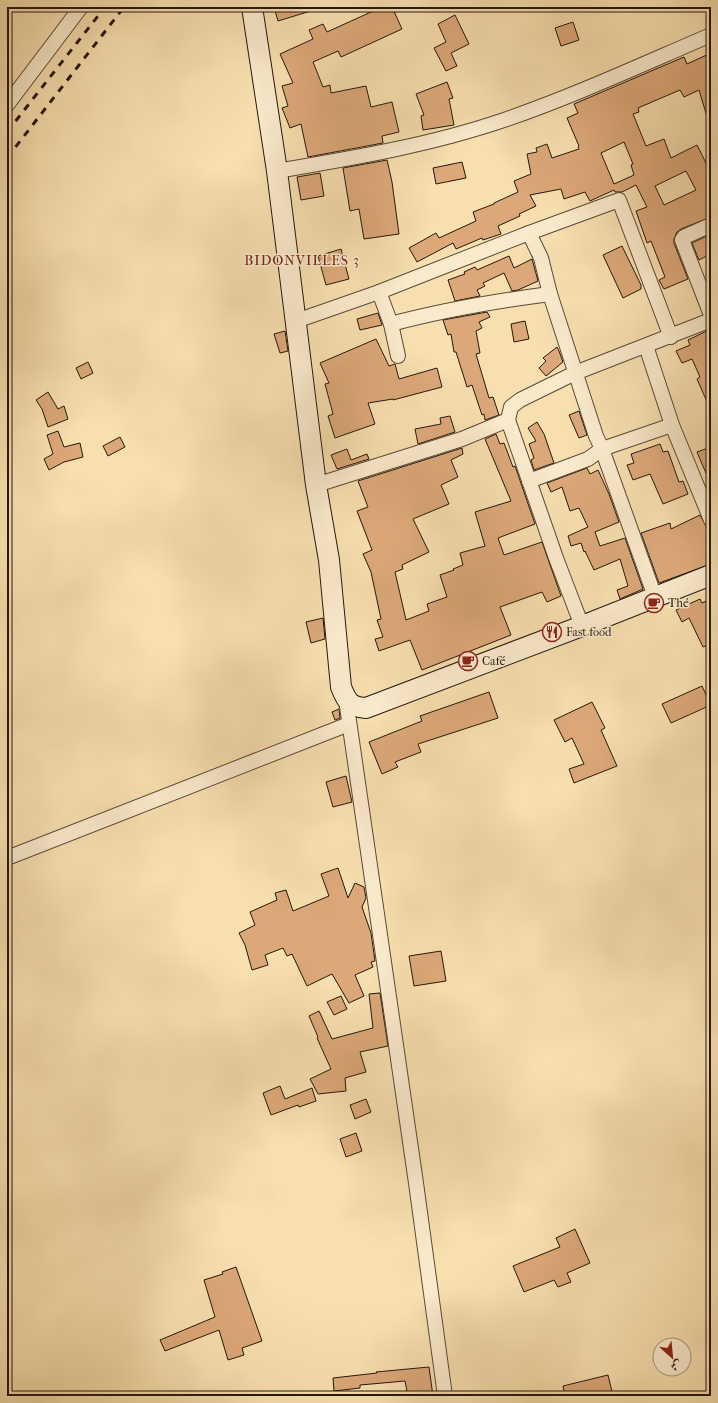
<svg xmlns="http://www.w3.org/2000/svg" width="718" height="1403" font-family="'IM FELL French Canon',Amiri,serif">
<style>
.building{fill:#dca879;stroke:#24170c;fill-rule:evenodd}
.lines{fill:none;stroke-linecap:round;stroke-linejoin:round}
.street-casing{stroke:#594935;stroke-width:16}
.secondary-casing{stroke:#24170c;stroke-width:22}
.street{stroke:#faeacc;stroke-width:14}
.secondary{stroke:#faeacc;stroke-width:20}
.rail{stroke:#24170c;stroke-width:3;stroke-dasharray:7 7;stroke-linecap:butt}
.labels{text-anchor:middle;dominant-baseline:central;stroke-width:3;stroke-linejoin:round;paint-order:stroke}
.poi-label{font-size:12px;fill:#24170c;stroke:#faeacc;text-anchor:start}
.quarter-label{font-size:14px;letter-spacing:1px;fill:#7a1f14;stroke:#faeacc}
</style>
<rect width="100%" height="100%" fill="#f8dfb0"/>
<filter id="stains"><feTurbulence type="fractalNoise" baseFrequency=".005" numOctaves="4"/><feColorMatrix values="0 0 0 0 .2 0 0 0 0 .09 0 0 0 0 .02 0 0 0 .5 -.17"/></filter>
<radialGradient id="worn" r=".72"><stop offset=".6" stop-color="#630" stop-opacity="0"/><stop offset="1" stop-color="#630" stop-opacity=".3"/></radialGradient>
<g class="building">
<path d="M274 7H314V10L278 21Z"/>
<path d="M382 7H392L402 29 341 57 338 51 313 62 323 87 330 85 331 93 366 86 371 107 392 102 399 132 382 136 383 143 308 157 301 124 290 128 282 108 288 106 282 86 293 83 280 54 313 39 309 30 323 24 327 32Z"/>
<path d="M455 15 469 44 451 53 457 66 446 71 434 48 446 42 438 24Z"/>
<path d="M573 22 579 40 561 46 555 28Z"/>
<path d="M711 53V120H708L699 90 684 97 680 90 638 108 639 112 633 114 646 146 664 139 671 158 697 145 711 173V217L681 229 677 232 674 239V243L688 279 664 289 659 280 665 277 651 241 647 243 636 211 647 207 636 185 622 192H615L614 190 590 201 585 192 564 199 561 189 530 195 536 206 519 214 520 216 498 226 501 234 483 240 482 238 456 249 453 243 417 262 409 248 436 233 439 238 476 221 473 212 494 204V203L518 192 514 181 531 174 527 154 537 152 536 148 547 144 552 158 579 149 578 147 579 146 567 118 578 113 574 104 684 57 687 64ZM624 142 633 164 631 165 634 175 614 184 601 153ZM686 171 696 190 664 205 655 186Z"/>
<path d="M447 82 453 98 449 99 454 125 423 130 421 116 424 115 416 94Z"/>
<path d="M387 160 392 182 399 234 364 239 359 209 350 211 343 168Z"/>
<path d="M462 162 466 178 436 184 433 168Z"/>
<path d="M320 173 324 196 301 200 297 177Z"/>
<path d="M711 234V254L699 260 692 243Z"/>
<path d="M622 246 641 285V289L623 298 603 255Z"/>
<path d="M341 249 349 279 326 285 318 256Z"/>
<path d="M509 256 514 268 532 259 538 281 518 290 512 291 504 273 483 283 485 286 477 290 480 296 455 301 448 280 465 274 464 272 475 267 477 270Z"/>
<path d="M487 312 490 317 479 322 482 328 476 331 480 353 476 354 489 398 493 397 499 415 485 420 484 414 482 415 472 385 467 387 456 352H454L451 334 448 335 443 320Z"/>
<path d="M378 313 382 325 360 330 357 319Z"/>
<path d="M525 321 529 339 514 342 511 324Z"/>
<path d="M711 329V411L697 379 700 377 692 359 682 363 676 351 690 345 688 340Z"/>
<path d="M285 331 288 351 280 353 274 334Z"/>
<path d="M376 339 389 366 395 364 399 379 437 368 442 387 393 400V399L368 403 375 424 335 438 328 416 333 414 325 384 329 383 320 363Z"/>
<path d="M557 347 559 351 563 362 546 376 539 368 546 361 543 358Z"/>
<path d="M88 362 93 373 81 379 76 368Z"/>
<path d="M48 392 58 409 64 406 68 419 48 427 42 409 36 400Z"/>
<path d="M579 411 587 435 579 438 569 415Z"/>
<path d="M450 416 455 432 418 444 415 429 441 424 440 418Z"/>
<path d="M537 422 544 434 554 463 534 470 531 460 534 458 529 444 536 441 528 428Z"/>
<path d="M58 431 64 447 80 443 83 457 64 462 49 470 44 459 53 454 47 435Z"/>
<path d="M496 434 500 444 504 443 513 467 515 466 535 524 498 538 504 555 542 542 561 596 547 602 542 592 500 607 511 635 422 670 410 640 379 651 375 639 383 637 377 620 381 619 371 572 363 554 372 550 357 511 368 507 358 481 462 448 463 454 451 460 458 477 441 485 449 504 413 519 429 552 402 565 403 569 395 572 406 620 429 611 427 604 447 597 440 575 454 570 453 569 463 565 460 553 485 546 475 512 511 501 485 439Z"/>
<path d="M120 437 125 447 108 456 103 446Z"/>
<path d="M660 444 663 452 668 451 679 482 683 481 688 494 663 504 650 474 633 480 627 465 634 463 631 454Z"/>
<path d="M711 447V485L697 452Z"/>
<path d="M347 449 351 460 367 454 369 459 337 469 331 455Z"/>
<path d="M587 468 590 474 598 470 609 494 619 522 595 532 600 546 625 538 643 589 620 599 617 590 628 586 620 559 594 570 585 551 584 552 581 543 571 546 568 536 588 527 579 508 570 511 562 487 551 492 547 483Z"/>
<path d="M700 515 711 535V564L659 583 641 533 670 523 671 529Z"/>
<path d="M700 599 702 603 711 599V644L703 647 689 618 682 622 676 610Z"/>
<path d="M323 618 325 639 311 643 306 622Z"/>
<path d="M702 686 711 705 671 723 662 704Z"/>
<path d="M489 692 498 718 418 744 421 752 395 762 398 767 382 774 369 742 422 721 420 716Z"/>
<path d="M592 702 605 728 601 730 617 766 574 783 569 769 584 764 572 738 565 742 554 720Z"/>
<path d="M339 709 340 718 335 720 332 712Z"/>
<path d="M346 776 352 802 333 807 326 782Z"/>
<path d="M338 868 348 898 355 883 364 887 366 898 362 907 371 933 375 961 371 962 373 967 355 975 364 996 349 1003 332 974 307 986 292 954 287 956 283 948 265 955 268 965 252 970 245 945 239 933 255 925 250 912 277 900 275 893 286 890 293 911 329 896 321 874Z"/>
<path d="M441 951 446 981 414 986 409 956Z"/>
<path d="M380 993 388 1046 360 1052 366 1072 345 1078 346 1091 318 1094 310 1079 331 1069 317 1038 318 1037 309 1016 319 1011 332 1039 373 1028 369 994Z"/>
<path d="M341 996 347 1009 334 1015 327 1002Z"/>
<path d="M280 1086 285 1099 312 1088 316 1101 299 1107 298 1105 271 1115 263 1093Z"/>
<path d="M366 1099 371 1112 355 1119 350 1105Z"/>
<path d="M356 1133 362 1151 346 1157 340 1139Z"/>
<path d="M575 1229 590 1263 567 1273 571 1282 558 1287 554 1280 524 1292 513 1266 560 1247 556 1238Z"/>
<path d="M236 1267 262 1341 242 1348 244 1355 228 1360 219 1330 165 1351 160 1340 215 1317 204 1280 223 1274 222 1272Z"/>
<path d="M429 1367 433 1396H408L405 1381 360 1385V1388L334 1391 333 1378 377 1373 376 1372Z"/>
<path d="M608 1375 613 1396H588L587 1392 572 1396H565L563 1386Z"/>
</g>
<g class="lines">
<defs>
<g id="street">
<path d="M7 105 81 7"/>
<path d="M277 171C353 158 431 145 504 120 574 96 643 64 711 35"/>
<path d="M711 225 684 237 682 240 711 315"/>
<path d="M529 233 619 200 671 337"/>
<path d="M379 292 391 324 398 356"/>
<path d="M296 321 379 292 529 233 541 258 550 294 596 436 602 449 588 459 529 481"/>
<path d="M391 324C443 310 496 301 550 294"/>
<path d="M646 346 672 425 711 520"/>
<path d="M316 485 462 439 508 420"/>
<path d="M655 597 602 449 672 425"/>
<path d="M582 626 556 558 508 420 511 407 520 400 575 373 711 320"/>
<path d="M346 700 416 1183 445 1396"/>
<path d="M7 858 349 724"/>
</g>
<path id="secondary" d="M252 7 277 171 316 485 329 560 341 687C347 702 350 707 366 708L582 626 711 575"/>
</defs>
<use href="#street" class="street-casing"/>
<use href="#secondary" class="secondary-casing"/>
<use href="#street" class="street"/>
<use href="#secondary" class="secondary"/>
<g class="rail">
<path d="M7 132 105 7"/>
<path d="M7 158 124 7"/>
</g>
</g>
<defs>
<symbol id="cafe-ring" viewBox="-11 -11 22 22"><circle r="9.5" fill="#faeacc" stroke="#8f2418" stroke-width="1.5"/><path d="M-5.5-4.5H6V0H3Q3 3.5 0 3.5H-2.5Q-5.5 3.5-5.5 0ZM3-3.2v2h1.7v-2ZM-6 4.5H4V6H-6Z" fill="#8f2418"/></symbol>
<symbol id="restaurant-ring" viewBox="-11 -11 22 22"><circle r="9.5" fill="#faeacc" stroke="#8f2418" stroke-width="1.5"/><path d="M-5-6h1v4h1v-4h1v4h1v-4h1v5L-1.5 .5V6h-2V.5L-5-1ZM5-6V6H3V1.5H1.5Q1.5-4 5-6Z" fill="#8f2418"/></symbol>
</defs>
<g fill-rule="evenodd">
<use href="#cafe-ring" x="643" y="592" width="22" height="22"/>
<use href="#restaurant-ring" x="541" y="621" width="22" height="22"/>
<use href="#cafe-ring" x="457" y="650" width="22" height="22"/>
</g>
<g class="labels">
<g class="poi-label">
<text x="668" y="603">Thé</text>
<text x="566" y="632">Fast food</text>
<text x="482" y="661">Café</text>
</g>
<g class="quarter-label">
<text x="302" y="260">BIDONVILLES 3</text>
</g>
</g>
<rect width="718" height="1403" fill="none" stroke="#f8dfb0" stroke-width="24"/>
<rect x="8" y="8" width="702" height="1387" fill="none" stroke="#24170c" stroke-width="2"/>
<rect x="12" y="12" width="694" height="1379" fill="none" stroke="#24170c"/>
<g transform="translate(672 1357) rotate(153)"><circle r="19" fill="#faeacc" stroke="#a4967f"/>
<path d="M0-3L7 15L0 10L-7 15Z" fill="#8f2418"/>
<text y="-6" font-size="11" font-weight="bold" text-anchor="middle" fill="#24170c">ش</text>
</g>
<rect width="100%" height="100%" filter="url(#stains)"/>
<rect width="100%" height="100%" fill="url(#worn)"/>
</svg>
